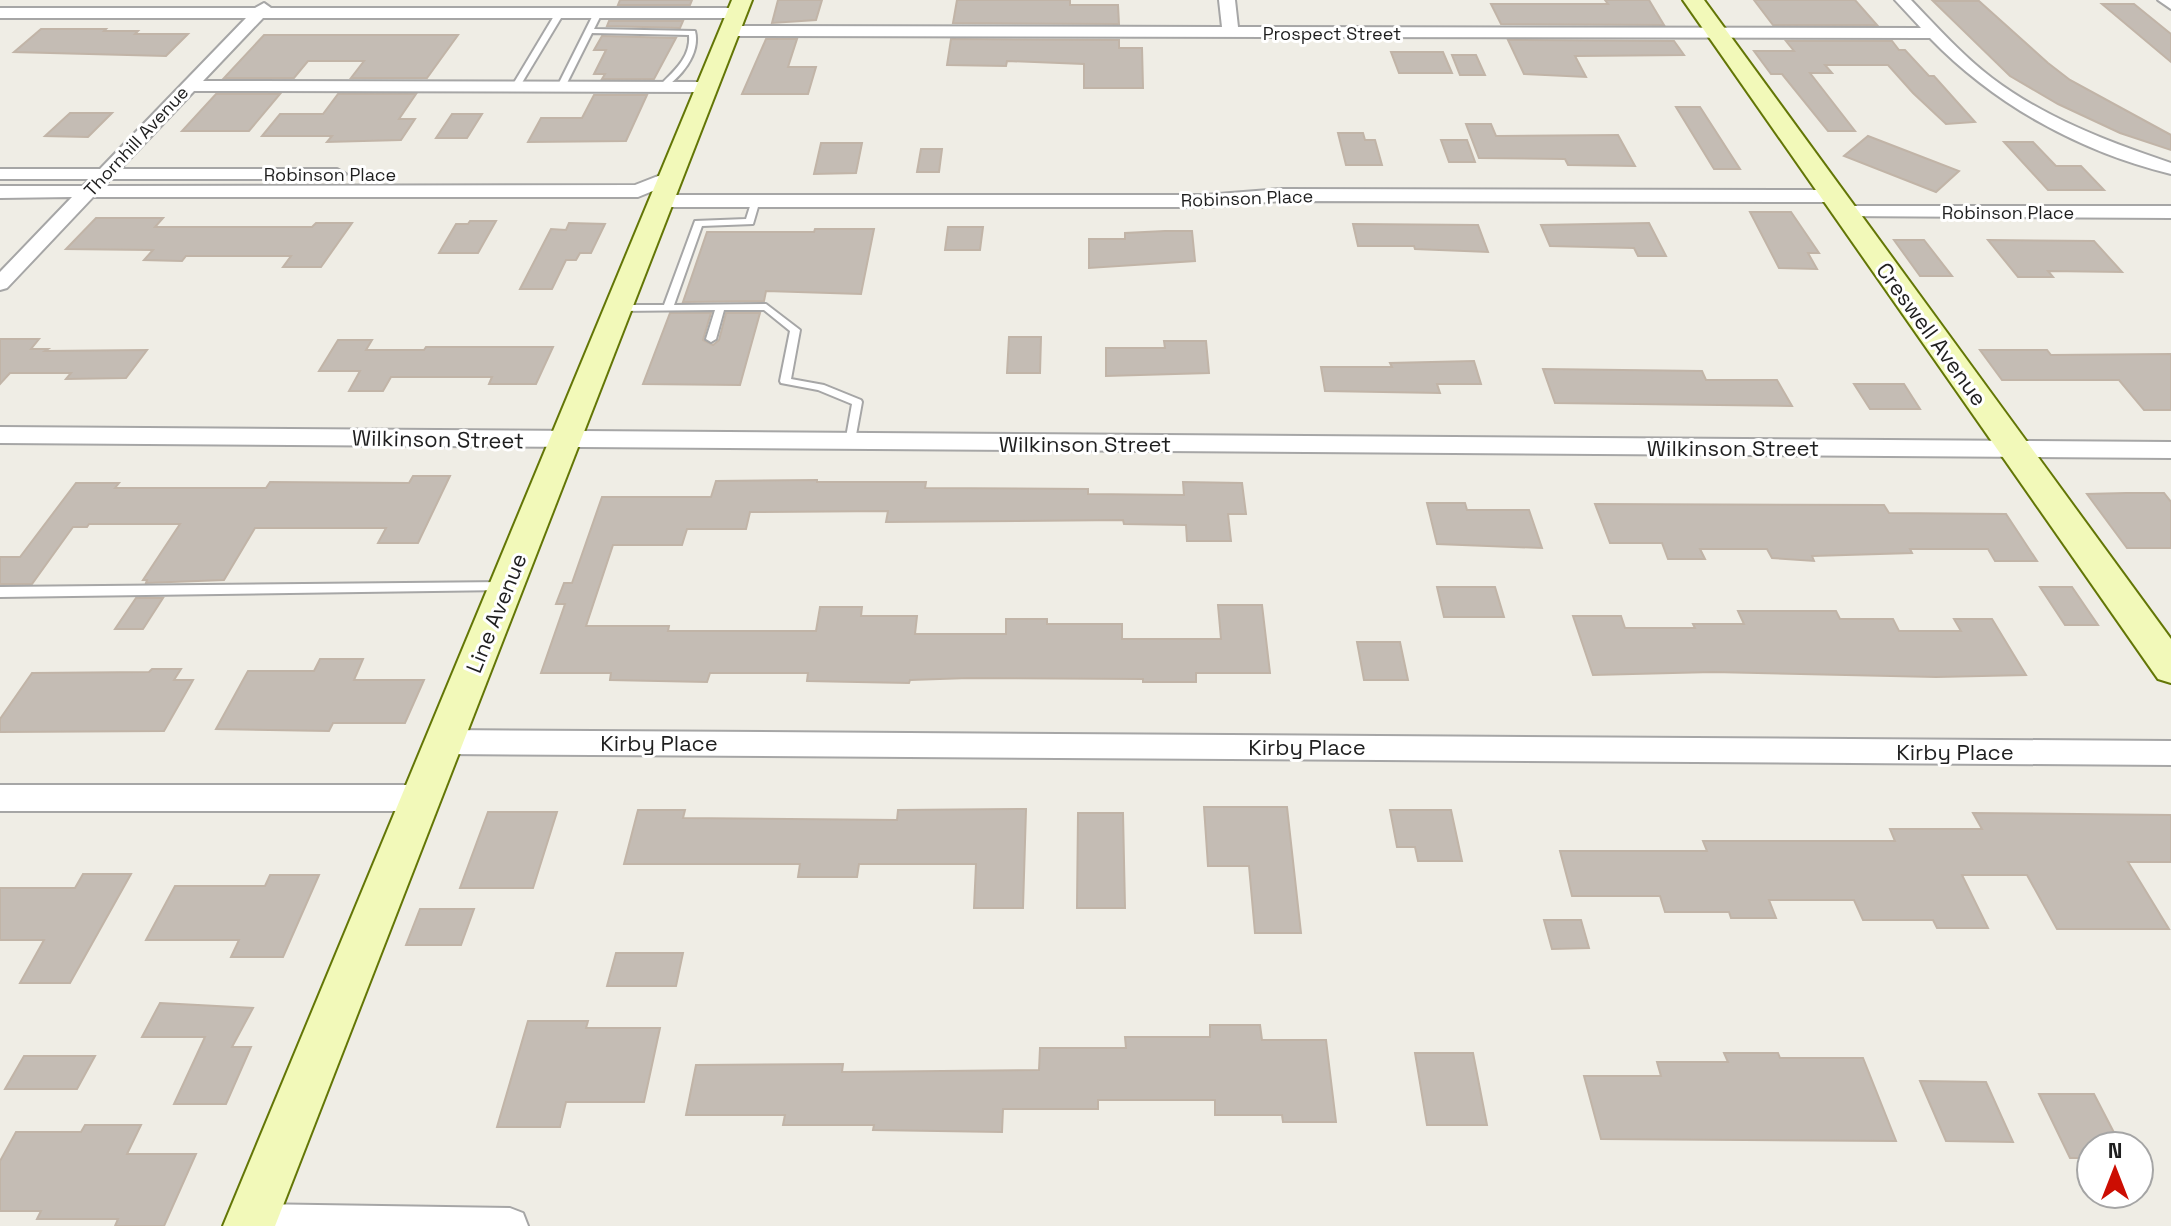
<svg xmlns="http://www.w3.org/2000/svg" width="2171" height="1226" font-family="'Space Grotesk',sans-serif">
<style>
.building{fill:#c4bcb4;stroke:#c1b4a7;stroke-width:2}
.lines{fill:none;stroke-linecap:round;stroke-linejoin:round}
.lane-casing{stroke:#a6a6a6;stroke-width:4}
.street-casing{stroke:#a6a6a6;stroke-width:4}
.secondary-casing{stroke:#637606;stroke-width:4}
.lane{fill:#fff;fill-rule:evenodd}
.street{fill:#fff;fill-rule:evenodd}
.secondary{fill:#f2f9b9;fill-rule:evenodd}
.labels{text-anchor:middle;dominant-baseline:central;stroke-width:6;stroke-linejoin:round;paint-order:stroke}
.far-street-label{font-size:18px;fill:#1f1f1f;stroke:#fff}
.street-label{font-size:22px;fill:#1f1f1f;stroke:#fff}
</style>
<rect width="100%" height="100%" fill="#efede5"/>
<g class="building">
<path d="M620 0H692L690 5H618Z"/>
<path d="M778 0H822L816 20 772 23Z"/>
<path d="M957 0H1070V5H1118L1119 24 953 23Z"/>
<path d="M1605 0H1649L1664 25 1501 24 1491 4H1608Z"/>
<path d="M1754 0H1855L1877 25H1773Z"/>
<path d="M1933 1H1979L2048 63 2070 80 2171 135V150L2120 133 2058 104 2010 76Z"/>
<path d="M2102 4H2134L2171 34V62Z"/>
<path d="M609 21H683L680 28 607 26Z"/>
<path d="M41 29H106L104 31H138L135 34H188L166 56 14 52Z"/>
<path d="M264 35H458L427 78H351L364 61H308L294 78H224Z"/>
<path d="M602 36 676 38 654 79H602L605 74H594L606 50H594Z"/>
<path d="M766 39H797L788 67H816L808 94H742Z"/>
<path d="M951 39 1119 40V48H1142L1143 88H1084V64L1007 61 1006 66 947 65Z"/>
<path d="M1508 40 1674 41 1684 55 1575 56 1586 77 1524 74Z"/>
<path d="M1786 41H1892L1899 50H1905L1929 76H1934L1975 122 1946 124 1913 93 1888 65H1825L1832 73H1810L1855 131H1828L1782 74H1771L1754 51H1794Z"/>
<path d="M1391 52H1443L1452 73H1399Z"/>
<path d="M1452 55H1476L1485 75H1460Z"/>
<path d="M216 94H280L249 131H182Z"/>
<path d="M338 94H416L399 119H415L401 140 327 142 332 136H262L280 114H323Z"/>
<path d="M594 95H647L626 141 528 142 541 118H582Z"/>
<path d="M1676 107H1700L1740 169H1714Z"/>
<path d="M70 113H112L88 137 45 136Z"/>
<path d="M452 114H482L467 138H436Z"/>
<path d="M1466 124H1491L1496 136 1618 135 1635 166 1568 165 1565 159 1479 158Z"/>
<path d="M1338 133H1363L1365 140H1375L1382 165H1346Z"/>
<path d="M1868 136 1925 158 1959 171 1936 192 1844 156Z"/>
<path d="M1441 140H1467L1475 162H1449Z"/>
<path d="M2004 142H2033L2056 166H2081L2104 190H2048Z"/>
<path d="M821 143H862L856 173 814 174Z"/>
<path d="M921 149H942L939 172H917Z"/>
<path d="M1750 212H1791L1819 253H1808L1817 269 1779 268Z"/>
<path d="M96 218H163L155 227H312L316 223H352L321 267H283L291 256H186L182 261 144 260 153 250 66 249Z"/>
<path d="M470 221H496L478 253H439L456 224H468Z"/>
<path d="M569 223 605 224 591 253H580L576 260H566L552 289H520L551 229 566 230Z"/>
<path d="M1649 223 1666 256H1638L1634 248 1550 246 1541 225Z"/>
<path d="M1353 224 1478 225 1488 252 1415 249 1414 246H1358Z"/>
<path d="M948 227H983L980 250H945Z"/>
<path d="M815 229H874L861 294 766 291 764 301 683 302 707 232H814Z"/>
<path d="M1165 231H1192L1195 261 1089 268V239H1125V233Z"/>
<path d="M1894 240H1924L1952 276H1920Z"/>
<path d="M1988 240 2094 241 2122 272 2048 271 2053 277H2018Z"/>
<path d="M670 313H711L703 340 713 345 719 340 726 313H760L740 385 643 384Z"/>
<path d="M1009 337H1041L1040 373H1007Z"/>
<path d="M0 339H39L31 349H48L45 351 147 350 126 378 66 379 71 373H10L0 384Z"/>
<path d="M338 340H372L366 350H424L426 347H553L536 384H489L492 377H391L383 391H349L360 371H319Z"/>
<path d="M1164 341H1206L1209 373 1106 376V348H1165Z"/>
<path d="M1980 350H2047L2051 355 2171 354V410H2144L2119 380H2002Z"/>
<path d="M1474 361 1481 384H1437L1440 393 1325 391 1321 367H1392L1390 363Z"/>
<path d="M1543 369 1702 371 1706 380H1777L1792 406 1555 403Z"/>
<path d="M1854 384H1904L1920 409H1870Z"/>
<path d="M413 476H450L418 543H378L386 528H255L224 580 146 583 147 580H143L180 524H89L87 527H73L32 584H0V557H20L76 483H119L115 488H266L270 482 409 483Z"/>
<path d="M817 480V482H926L925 488 1088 489V494L1184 495 1183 482 1242 483 1246 514H1228L1231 541H1187L1186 525 1124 524 1123 520 886 522 888 511 750 512 746 529H687L682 545H613L586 626H669L668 631H816L820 607H862L861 616H917L915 634H1006V619H1047V624H1122V639H1221L1218 605H1262L1270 673H1196V682H1143V679L969 678 910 680 909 683 807 681 808 673H710L707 682 610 680 611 673H541L565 604H556L564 583H572L602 497H711L716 481Z"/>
<path d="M2126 493H2164L2171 502V548H2127L2087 494Z"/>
<path d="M1427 503H1465L1467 510H1529L1542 548 1437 544Z"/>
<path d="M1595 504 1884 505 1889 513 2006 514 2037 561H1995L1988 549H1910L1912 553 1812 556 1814 561 1772 558 1767 549H1700L1705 559H1668L1662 543H1610Z"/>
<path d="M1437 587H1495L1504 617H1444Z"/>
<path d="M2040 587H2072L2098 625H2065Z"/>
<path d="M136 598H163L143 629H115Z"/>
<path d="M1738 611H1836L1840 619H1893L1899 631H1961L1954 619H1992L2026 675 1936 677 1713 672 1593 675 1573 616H1621L1625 628H1695L1693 624H1744Z"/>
<path d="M1357 642H1400L1408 680H1364Z"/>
<path d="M320 659H363L354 680H424L405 723H333L329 731 216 729 248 671H314Z"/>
<path d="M152 669H181L174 680H193L164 731 0 732V719L32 673 149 672Z"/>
<path d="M1204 807H1287L1301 933H1255L1249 866H1208Z"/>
<path d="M1026 809 1023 908H974L976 864H859L857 877H798L800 864H624L638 810H685L683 818 897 820 898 810Z"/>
<path d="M1390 810H1451L1462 861H1418L1415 847H1397Z"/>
<path d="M488 812H557L533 888H460Z"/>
<path d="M1078 813H1123L1125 908H1077Z"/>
<path d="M1973 813 2171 815V862H2128L2169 929H2057L2027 875H1962L1988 928H1937L1933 920H1863L1854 900H1769L1776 918H1731L1729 912H1665L1660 896H1572L1560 851H1707L1703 841H1895L1890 829H1982Z"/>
<path d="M83 874H131L70 983H20L44 940H0V888H75Z"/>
<path d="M270 875H319L283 957H231L239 940H146L175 886H265Z"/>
<path d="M420 909H474L461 945H406Z"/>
<path d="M1544 920H1581L1589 948 1552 949Z"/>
<path d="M616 953H683L676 986H607Z"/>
<path d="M160 1003 253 1008 232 1047H251L226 1104H174L205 1037H142Z"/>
<path d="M528 1021H588L586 1028H660L644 1102H566L560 1127H497Z"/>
<path d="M1210 1025H1260L1262 1040H1326L1336 1122H1283L1282 1115H1215V1100H1098V1109H1003L1002 1132 873 1130 874 1125H783L785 1115H686L696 1065 843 1064 842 1072 1039 1070 1040 1048H1126L1125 1037H1210Z"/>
<path d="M1415 1053H1473L1487 1125H1427Z"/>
<path d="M1724 1053H1778L1780 1058H1863L1896 1141 1601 1139 1584 1076H1661L1657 1062H1728Z"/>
<path d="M24 1056H95L77 1089H5Z"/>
<path d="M1920 1081 1986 1082 2013 1142 1946 1141Z"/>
<path d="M2039 1094H2094L2121 1146H2091V1158H2070Z"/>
<path d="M85 1125H141L127 1154H196L164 1226H115L118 1219H37L41 1211H0V1161L16 1132H81Z"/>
</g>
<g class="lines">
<defs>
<g id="lane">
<path d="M557 11 564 13 520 86 513 88 512 86Z"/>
<path d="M595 11 602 13 594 29 695 31C701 54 680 79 662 89L658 87C673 72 691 58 689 35L592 33 565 87 558 89 557 87Z"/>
<path d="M756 197 760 200 753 224 702 226 674 305 766 304 800 330 791 379 824 385 861 400 862 402 854 446 850 447 845 443 852 404 818 390 781 383 780 381 790 331 764 310H724L716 339 711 342 706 339 715 310 619 311 614 308 619 305H664L695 221 746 219 752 200Z"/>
<path d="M505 582 511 586 505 590 0 597V587Z"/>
</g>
<g id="street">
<path d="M1219 0H1235L1238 27 1921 28 1895 0H1911C1937 27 1962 55 1992 78 2045 118 2108 142 2171 163V174C2080 152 1995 105 1930 38L730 36 722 31 730 26 1222 27Z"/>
<path d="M2158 0H2171V9Z"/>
<path d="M264 3 271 8H737L745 13 737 18H263L203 81 704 82 712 87 704 92 194 91 120 169H337L346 174 337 179H110L104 186 635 185 658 176 675 179 678 183 675 187 660 188 638 197H93L7 288 0 290V272L72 197 0 198V186H83L90 179H0V169H100L246 18H0V8H255Z"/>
<path d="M1281 189 1833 190 1842 196 1833 202 1281 201 1205 207H661L652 201 661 195H1205Z"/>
<path d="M1844 206H2171V218L1837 216 1835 212Z"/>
<path d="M0 427 2171 442V458L0 443Z"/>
<path d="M444 730 2171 741V765L444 754 434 750 430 742 434 734Z"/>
<path d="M0 785H421L431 789 436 798 431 807 421 811H0Z"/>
<path d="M251 1204 510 1208 523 1213 528 1226H234L233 1222 238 1209Z"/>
</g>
<g id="secondary">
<path d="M732 0H752L275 1226H223Z"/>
<path d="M1683 0H1704L2171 639V683L2158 679Z"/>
</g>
</defs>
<use href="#lane" class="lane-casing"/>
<use href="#street" class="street-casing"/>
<use href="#secondary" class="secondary-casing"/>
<use href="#lane" class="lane"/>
<use href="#street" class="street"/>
<use href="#secondary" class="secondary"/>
</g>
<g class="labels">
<g class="far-street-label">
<text x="1332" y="33">Prospect Street</text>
<text transform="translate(136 141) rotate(-47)">Thornhill Avenue</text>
<text x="330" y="174">Robinson Place</text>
<text transform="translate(1247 198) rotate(-2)">Robinson Place</text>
<text x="2008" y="212">Robinson Place</text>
</g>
<g class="street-label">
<text transform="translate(1932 334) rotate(54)">Creswell Avenue</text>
<text transform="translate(438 439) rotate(1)">Wilkinson Street</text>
<text x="1085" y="444">Wilkinson Street</text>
<text x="1733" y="448">Wilkinson Street</text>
<text transform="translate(496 613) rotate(-68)">Line Avenue</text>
<text x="659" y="743">Kirby Place</text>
<text x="1307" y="747">Kirby Place</text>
<text x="1955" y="752">Kirby Place</text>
</g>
</g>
<g transform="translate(2115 1170)"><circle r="38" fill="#ffffff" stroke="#a5a5a5" stroke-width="2"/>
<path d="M0-6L14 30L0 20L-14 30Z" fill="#cc0d02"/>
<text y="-12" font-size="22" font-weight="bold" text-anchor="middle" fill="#1f1f1f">N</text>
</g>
</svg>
